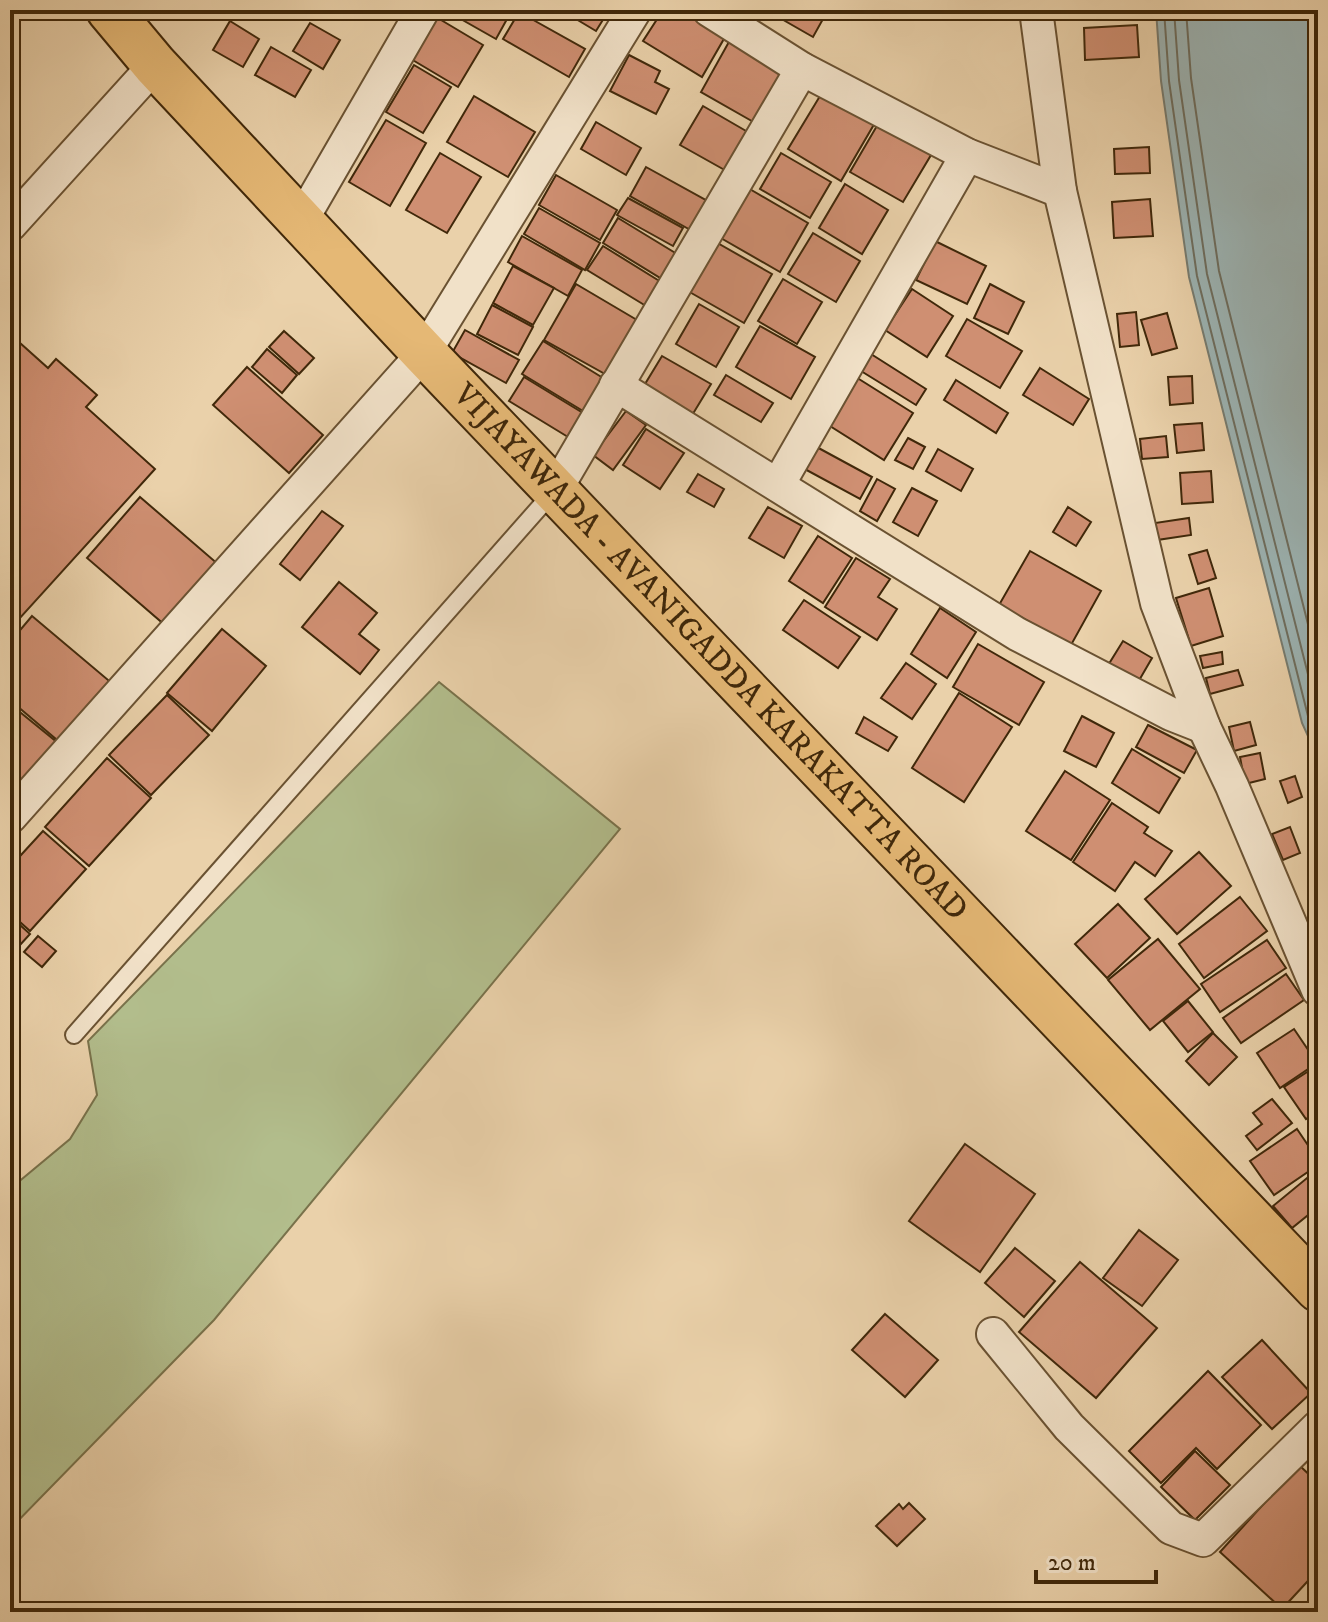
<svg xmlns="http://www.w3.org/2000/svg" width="1328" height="1622" font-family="'IM FELL DW Pica',serif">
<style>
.green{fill:#b2bd8c;stroke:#79724b;stroke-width:2}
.water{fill:#9cb4b4;stroke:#777c70;stroke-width:2}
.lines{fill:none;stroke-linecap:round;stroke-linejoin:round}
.shore{stroke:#6e6e5f;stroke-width:2}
.building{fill:#cf8f72;stroke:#40280a;stroke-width:2}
.service-casing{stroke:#6a5232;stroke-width:20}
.minor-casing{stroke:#6a5232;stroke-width:36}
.primary-casing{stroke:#40280a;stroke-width:48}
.service{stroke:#f1e1c8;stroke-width:16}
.minor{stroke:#f1e1c8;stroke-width:32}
.primary{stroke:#e5b875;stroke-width:44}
.labels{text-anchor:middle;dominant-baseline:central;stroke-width:6;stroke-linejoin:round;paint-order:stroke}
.street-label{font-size:32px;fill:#40280a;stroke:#f1e1c8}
</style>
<rect width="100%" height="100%" fill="#ead1aa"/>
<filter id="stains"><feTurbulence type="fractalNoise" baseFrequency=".0025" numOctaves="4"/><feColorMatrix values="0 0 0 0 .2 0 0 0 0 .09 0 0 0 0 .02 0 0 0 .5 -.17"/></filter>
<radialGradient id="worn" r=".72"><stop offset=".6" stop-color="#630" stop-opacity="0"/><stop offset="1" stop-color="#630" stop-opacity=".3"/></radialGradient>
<path class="green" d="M439 682 620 829 214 1320 10 1529V1189L70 1139 97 1095 88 1041Z"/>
<path class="water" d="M1156 10H1318V758L1302 723 1189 277 1161 81Z"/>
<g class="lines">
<g class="shore">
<path d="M1164 10 1169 81 1197 276 1309 720 1318 739"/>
<path d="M1174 10 1179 80 1207 274 1318 714"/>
<path d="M1186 10 1191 78 1219 271 1318 664"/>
</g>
</g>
<g class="building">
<path d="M445 10H512L496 39Z"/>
<path d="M561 10H609L596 31Z"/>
<path d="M663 10H680L725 37 702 77 643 41Z"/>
<path d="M766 10H828L813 37Z"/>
<path d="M1089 10H1127V18L1089 19Z"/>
<path d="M519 12 585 49 569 77 503 39Z"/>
<path d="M436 17 483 45 458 87 411 59Z"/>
<path d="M230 21 259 39 243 67 213 50Z"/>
<path d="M310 23 340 40 323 69 293 51Z"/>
<path d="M1137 25 1139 57 1085 60 1084 28Z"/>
<path d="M735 31 786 72 757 124 701 92Z"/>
<path d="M271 47 311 70 295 97 255 75Z"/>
<path d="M629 55 660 71 655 82 669 89 656 114 610 91Z"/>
<path d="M414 65 451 87 423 133 386 112Z"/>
<path d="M823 91 876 121 841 181 788 149Z"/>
<path d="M474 96 535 132 508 177 447 142Z"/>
<path d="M703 106 753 135 730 173 680 145Z"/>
<path d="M386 120 426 143 390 206 349 182Z"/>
<path d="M596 122 641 148 626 175 581 149Z"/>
<path d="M878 124 931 155 903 202 850 172Z"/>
<path d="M1149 147 1150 173 1115 174 1114 149Z"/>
<path d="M440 153 481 177 447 233 406 210Z"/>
<path d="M781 153 831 182 810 218 760 189Z"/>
<path d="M646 167 711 203 694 232 630 196Z"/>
<path d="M556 175 617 210 600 240 539 205Z"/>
<path d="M845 184 888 210 862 254 819 228Z"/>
<path d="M748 188 808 223 780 272 719 237Z"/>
<path d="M628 198 683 228 673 246 617 215Z"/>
<path d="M1150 199 1153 236 1114 238 1112 202Z"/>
<path d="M539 208 600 243 585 270 524 234Z"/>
<path d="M618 218 677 254 662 279 603 243Z"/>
<path d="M813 233 860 261 836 302 788 274Z"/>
<path d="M522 236 582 270 568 296 508 262Z"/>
<path d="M707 237 772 274 744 323 679 286Z"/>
<path d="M935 241 986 266 967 304 916 280Z"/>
<path d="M603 246 661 282 646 306 587 270Z"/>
<path d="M513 266 554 288 533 325 493 303Z"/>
<path d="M783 279 822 302 797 344 758 321Z"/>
<path d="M576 284 637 320 605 374 544 340Z"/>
<path d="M990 284 1024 302 1008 334 974 318Z"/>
<path d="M912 289 953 316 927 357 885 330Z"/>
<path d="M699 304 739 327 716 367 676 344Z"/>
<path d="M492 305 533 327 518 355 477 334Z"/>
<path d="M1136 312 1139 345 1120 347 1117 314Z"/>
<path d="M1167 313 1177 348 1152 355 1141 320Z"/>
<path d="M967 319 1022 351 1000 388 946 356Z"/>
<path d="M760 326 815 357 791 399 736 367Z"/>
<path d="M465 330 519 360 506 383 452 353Z"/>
<path d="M284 331 314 358 299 374 269 347Z"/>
<path d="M10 334 48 368 56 359 97 395 86 407 155 469 10 629Z"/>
<path d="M543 341 603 378 583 411 522 374Z"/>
<path d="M267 349 297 375 282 393 252 367Z"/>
<path d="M871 354 926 389 916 405 861 371Z"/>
<path d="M662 356 711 384 691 417 642 389Z"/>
<path d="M247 367 323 435 289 473 213 405Z"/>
<path d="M1040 368 1089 399 1073 425 1023 395Z"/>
<path d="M851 374 913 413 884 460 822 421Z"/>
<path d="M726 375 773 403 761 422 714 395Z"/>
<path d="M1192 376 1193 403 1170 405 1168 377Z"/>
<path d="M524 377 583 413 568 437 509 401Z"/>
<path d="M956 380 1008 413 996 433 944 400Z"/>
<path d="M626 411 646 425 613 470 593 455Z"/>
<path d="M1202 423 1204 450 1177 453 1174 425Z"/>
<path d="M646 429 684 453 660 489 623 465Z"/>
<path d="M1166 436 1168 457 1142 459 1140 439Z"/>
<path d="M908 438 925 447 913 469 895 460Z"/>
<path d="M813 445 872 477 860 499 801 467Z"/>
<path d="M938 449 973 469 961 491 926 471Z"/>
<path d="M1211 471 1213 502 1182 504 1180 473Z"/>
<path d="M698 474 724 489 714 507 687 492Z"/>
<path d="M877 479 895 489 877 521 860 511Z"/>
<path d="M912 488 937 501 918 536 893 522Z"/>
<path d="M140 497 219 565 166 626 87 558Z"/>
<path d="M768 507 802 526 784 558 749 538Z"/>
<path d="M1068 507 1091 522 1076 546 1053 532Z"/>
<path d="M322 511 343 526 300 580 280 564Z"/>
<path d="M1189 518 1191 535 1157 540 1155 523Z"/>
<path d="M818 536 852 558 823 603 789 581Z"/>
<path d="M1207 550 1216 578 1198 584 1189 555Z"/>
<path d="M1030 551 1101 591 1071 645 999 605Z"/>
<path d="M856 558 890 579 878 597 897 609 877 640 825 607Z"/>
<path d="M339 582 377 613 359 634 379 650 360 674 302 627Z"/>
<path d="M1209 588 1223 636 1191 646 1176 598Z"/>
<path d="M804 600 860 637 838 668 783 630Z"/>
<path d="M940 608 976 632 947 678 911 654Z"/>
<path d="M32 616 114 685 63 745 10 700V642Z"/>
<path d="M222 629 266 666 212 731 167 693Z"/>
<path d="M1123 641 1152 658 1137 684 1107 667Z"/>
<path d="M978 644 1044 682 1019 725 953 687Z"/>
<path d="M1222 652 1223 664 1203 668 1200 656Z"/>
<path d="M906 663 936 684 912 719 881 698Z"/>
<path d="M1238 670 1243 685 1210 694 1206 678Z"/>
<path d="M959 693 1012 727 964 802 912 768Z"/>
<path d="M167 695 209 735 151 795 109 755Z"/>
<path d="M10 704 58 743 10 802Z"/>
<path d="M1082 716 1114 733 1096 767 1064 751Z"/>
<path d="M864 717 897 737 888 751 856 733Z"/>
<path d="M1250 722 1256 745 1234 751 1229 727Z"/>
<path d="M1148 725 1197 750 1184 773 1136 747Z"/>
<path d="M1132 749 1180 778 1159 813 1112 783Z"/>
<path d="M1260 753 1265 779 1245 784 1240 757Z"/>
<path d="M107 758 151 798 89 866 45 827Z"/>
<path d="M1065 771 1110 800 1071 860 1026 831Z"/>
<path d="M1295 776 1302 797 1288 803 1280 781Z"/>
<path d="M1112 803 1148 827 1144 833 1172 851 1155 876 1135 862 1115 891 1073 862Z"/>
<path d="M1290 827 1300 853 1283 860 1272 834Z"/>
<path d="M43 831 86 869 30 931 10 913V867Z"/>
<path d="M1199 852 1231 886 1177 934 1145 899Z"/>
<path d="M1240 897 1267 931 1204 978 1179 944Z"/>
<path d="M1118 904 1150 938 1107 978 1075 944Z"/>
<path d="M10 916 30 934 10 956Z"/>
<path d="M38 936 56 951 42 967 24 952Z"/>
<path d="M1158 939 1200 989 1150 1030 1108 980Z"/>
<path d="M1267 940 1286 968 1220 1012 1201 984Z"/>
<path d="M1286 974 1304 1000 1241 1043 1223 1018Z"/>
<path d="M1188 1001 1213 1032 1188 1052 1163 1021Z"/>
<path d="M1294 1029 1317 1063 1280 1088 1257 1053Z"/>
<path d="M1213 1033 1237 1057 1209 1085 1186 1061Z"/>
<path d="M1318 1065V1111L1306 1119 1284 1087Z"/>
<path d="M1272 1099 1292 1123 1257 1150 1246 1136 1262 1124 1253 1113Z"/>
<path d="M1297 1129 1318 1160V1165L1274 1195 1250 1161Z"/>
<path d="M965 1144 1035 1194 980 1272 909 1221Z"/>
<path d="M1318 1169V1207L1292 1228 1273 1206Z"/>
<path d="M1139 1230 1178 1260 1142 1306 1103 1278Z"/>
<path d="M1015 1248 1055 1281 1024 1317 985 1283Z"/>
<path d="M1080 1262 1157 1328 1096 1398 1019 1332Z"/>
<path d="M885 1314 938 1360 905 1397 852 1350Z"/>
<path d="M1262 1340 1311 1393 1272 1429 1222 1377Z"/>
<path d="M1208 1371 1261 1425 1217 1469 1196 1448 1161 1483 1129 1451Z"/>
<path d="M1195 1451 1230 1485 1195 1520 1161 1487Z"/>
<path d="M1299 1465 1318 1483V1570L1282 1609 1220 1552Z"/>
<path d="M909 1503 925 1519 897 1546 876 1526 899 1504 903 1509Z"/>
</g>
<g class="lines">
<defs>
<path id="service" d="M74 1035 554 491"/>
<g id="minor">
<path d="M709 10 802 69 967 155 1060 191"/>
<path d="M1036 10 1060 191 1157 603 1204 727 1232 786 1318 990"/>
<path d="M301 221 423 10"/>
<path d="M10 225 155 65"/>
<path d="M616 385 1017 634 1171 714 1204 727"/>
<path d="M778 485 967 155"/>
<path d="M556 489 802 69"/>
<path d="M10 817 424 353 635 10"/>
<path d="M993 1334 1069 1427 1171 1528 1203 1540 1318 1427"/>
</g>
<g id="primary">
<path id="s1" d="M109 10 155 65 424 353 1318 1289"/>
</g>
</defs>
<use href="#service" class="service-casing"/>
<use href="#minor" class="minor-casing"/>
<use href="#primary" class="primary-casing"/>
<use href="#service" class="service"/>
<use href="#minor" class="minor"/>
<use href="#primary" class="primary"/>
</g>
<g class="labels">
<g class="street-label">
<text stroke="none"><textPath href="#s1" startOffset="880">VIJAYAWADA - AVANIGADDA KARAKATTA ROAD</textPath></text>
</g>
</g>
<rect width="1328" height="1622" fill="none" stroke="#ead1aa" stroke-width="40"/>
<rect x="12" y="12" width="1304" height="1598" fill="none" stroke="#40280a" stroke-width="4"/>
<rect x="20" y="20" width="1288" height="1582" fill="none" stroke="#40280a" stroke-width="2"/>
<path d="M1036 1570v12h120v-12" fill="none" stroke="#40280a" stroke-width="4"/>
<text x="1048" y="1570" font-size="24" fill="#40280a" stroke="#f1e1c8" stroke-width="6" paint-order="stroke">20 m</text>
<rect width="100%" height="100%" filter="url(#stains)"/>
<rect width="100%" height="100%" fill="url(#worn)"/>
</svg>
